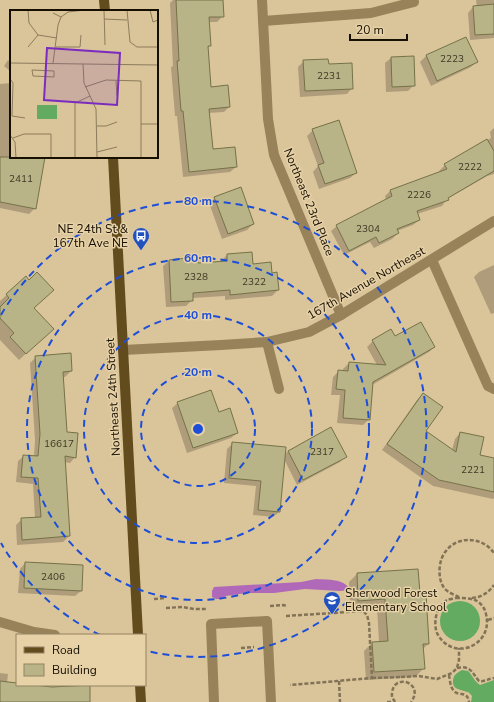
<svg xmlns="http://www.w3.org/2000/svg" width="494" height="702" font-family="'Nunito Sans',sans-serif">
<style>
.green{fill:#63ab60}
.water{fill:#b069b8}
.shadow{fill:#0003}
.building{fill:#b8b488;stroke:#767248}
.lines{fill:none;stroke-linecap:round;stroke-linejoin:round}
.path{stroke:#827356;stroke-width:2.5;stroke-dasharray:4 2;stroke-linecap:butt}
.minor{stroke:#97825a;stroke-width:10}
.major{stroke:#624c1d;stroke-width:10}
.ring{fill:none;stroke:#1d4ed8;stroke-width:2;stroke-dasharray:7 5}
.labels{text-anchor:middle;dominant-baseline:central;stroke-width:3;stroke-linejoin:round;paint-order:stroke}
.number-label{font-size:10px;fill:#3e3824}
.street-label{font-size:12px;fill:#160f02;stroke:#e7d1a7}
.poi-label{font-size:12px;fill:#160f02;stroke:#e7d1a7;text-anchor:end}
.inset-road{fill:none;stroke:#8c7c5d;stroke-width:1}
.view{fill:#7b2cbf;fill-opacity:0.15;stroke:#7b2cbf;stroke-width:2}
.inset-edge{fill:none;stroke:#160f02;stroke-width:2}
.centre{fill:#1d4ed8;stroke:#e7d1a7;stroke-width:2}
.ring-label{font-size:12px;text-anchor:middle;font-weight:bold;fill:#1d4ed8;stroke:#e7d1a7;stroke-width:3;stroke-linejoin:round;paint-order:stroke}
</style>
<rect width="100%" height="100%" fill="#dac49a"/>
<g class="green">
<circle cx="460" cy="621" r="20"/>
<path d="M462 670 468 671C473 676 474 681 480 685L494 680V702H471L472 696C470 694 469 692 467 692 460 689 452 690 453 680 454 674 457 673 462 670Z"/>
</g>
<path class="water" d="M316 579C327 580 344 578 350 590L340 591 305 589 274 593H246L226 596 222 599H216L212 597V591L214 587 301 582Z"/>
<g class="shadow">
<path d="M173 0H222L223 16 217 22H208L210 46 207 48 211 88 229 107 224 112 208 113 212 150 236 167 230 172 183 177 177 116H175L171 67 173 66 170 3Z"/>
<path d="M476 0H494V38L470 40 468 13 473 7H477Z"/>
<path d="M466 38 476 62 471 67 431 86 420 62 426 56Z"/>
<path d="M391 58 414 85 408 91 386 92 385 63Z"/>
<path d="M8 60 11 63V72L4 66Z"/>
<path d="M304 61 328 65 352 88 347 94 300 97 298 67Z"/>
<path d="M11 83V157H44L35 208 29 214 0 208V84Z"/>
<path d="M494 128V174L487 176 447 199 442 206 417 214 419 220 413 225 397 231 398 233 392 239 374 248 370 242 344 255 331 231 337 226 386 200 385 196 390 191 440 172 439 171 445 165 491 138 490 132Z"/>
<path d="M313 130 356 173 350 178 319 189 313 172 318 166 307 136Z"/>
<path d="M215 198 253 224 247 230 222 239 209 203Z"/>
<path d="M227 255 252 265 271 274 278 290 272 296 225 300V296L192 298V300L186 306 166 307 163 266 169 261 197 264 222 263 221 261Z"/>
<path d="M494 265V313L491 314 474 277 479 272Z"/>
<path d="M26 277 29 281 33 308 46 335 19 360 0 340V301Z"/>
<path d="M391 331 395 338 434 347 429 352 372 385 369 419 363 425 337 423 340 395H331L333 377 338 372H343V369L349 363 377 365 367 347 373 341Z"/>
<path d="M36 357 71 371 65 377H62L66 433 75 457 70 463 64 462 69 536 63 542 17 545 16 525 22 519 35 518 33 484 16 482 18 461 24 456 34 457 35 440 30 363Z"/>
<path d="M423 394 425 432 452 450 455 439 460 433 479 456 494 459V498L493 499 433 486 382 450 417 400Z"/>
<path d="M178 403 218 414 237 433 231 438 187 453 172 408Z"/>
<path d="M331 428 346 456 340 462 297 485 284 459 279 512 273 517 253 515 256 486 224 483 227 449 233 443 284 456 288 451Z"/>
<path d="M25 563 81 591 75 596 18 593 20 569Z"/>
<path d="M357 574 419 594 428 644 423 649 424 668 415 677 366 680 364 651 372 643 379 642 377 607 350 608 349 582Z"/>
<path d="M0 673 8 674 7 683 17 684V685H27L89 702H0Z"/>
</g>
<g class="building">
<path d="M176 0H223L224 17H209L211 46H208L211 87 228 85 230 107 209 109 213 149 235 147 237 167 189 172 183 111H181L177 61H179Z"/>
<path d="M494 4V34L475 35 473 6Z"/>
<path d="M466 37 478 62 437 81 426 55Z"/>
<path d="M414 56 415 86 392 87 391 57Z"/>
<path d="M328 59 329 64 352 63 353 89 305 91 303 60Z"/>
<path d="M339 120 357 173 325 184 318 165 324 163 312 129Z"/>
<path d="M487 139 494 151V171L448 198 449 200 417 211 420 220 397 229 399 233 379 243 376 237 349 251 336 225 392 196 390 190 447 169 444 164Z"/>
<path d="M0 157H45L36 209 0 202Z"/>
<path d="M241 187 254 224 228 234 214 197Z"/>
<path d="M252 252 253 264 271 262 272 273 277 272 279 290 230 295V290L193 293V301L171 302 169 260 198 257V263L227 261V254Z"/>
<path d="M37 272 54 290 34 308 54 329 26 354 10 337 14 333 0 318V307L9 298 6 294 26 276 29 280Z"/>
<path d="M421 322 435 347 373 382 370 420 343 418 345 390 336 389 338 370 348 371 349 362 386 365 372 340 391 329 395 336Z"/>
<path d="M71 353 72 371 63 372 67 432 78 433 76 458 65 456 70 536 22 540 21 518 41 517 38 478 21 477 23 455 38 456 40 434 35 356Z"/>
<path d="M211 390 219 412 230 408 238 433 193 448 177 402Z"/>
<path d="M423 393 443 407 426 431 456 452 460 432 484 437 480 455 494 458V492L439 480 387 444Z"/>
<path d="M331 427 347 457 303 480 288 451Z"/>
<path d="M232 442 286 447 280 512 258 510 261 481 229 478Z"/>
<path d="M25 562 83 565 82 591 24 588Z"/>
<path d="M418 569 420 593H426L429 644H423L425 669 374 672 372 642 388 641 385 599 358 601 357 573Z"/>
<path d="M0 681 17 683V685H35L52 687 90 685V702H0Z"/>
</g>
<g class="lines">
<g class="path">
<path d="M459 597C455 595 449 593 445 589 437 580 438 560 446 551 458 535 483 537 494 553"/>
<path d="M456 598C462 598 469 598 475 600 480 602 485 608 486 614 494 646 452 663 437 633 433 623 436 606 447 600 449 599 454 599 456 598Z"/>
<path d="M472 598C482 597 488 593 494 585"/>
<path d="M154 599 165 598"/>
<path d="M270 606 284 605 286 606"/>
<path d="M166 608 182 607 194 609H207"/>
<path d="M286 616 363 611 367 615 369 623 372 678 290 685"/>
<path d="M488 620 494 618"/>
<path d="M241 648 254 647"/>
<path d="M457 668C471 665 472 673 479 681 484 682 488 679 494 678"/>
<path d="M449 675C450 680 450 687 454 691 460 697 467 690 469 702"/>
<path d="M401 677 419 676 437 679 452 673 457 668 459 660V648"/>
<path d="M372 678 401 677V678"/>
<path d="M339 681 340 702"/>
<path d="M387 702H393"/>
<path d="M395 702 392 697C390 671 426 682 411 702"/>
</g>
<g class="minor">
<path d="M262 0 268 119 274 155 341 315"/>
<path d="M263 21 371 13 414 2"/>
<path d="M432 260 488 386 494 389"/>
<path d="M267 342 279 389"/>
<path d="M123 350 221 345 267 342 309 332 341 315 494 221"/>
<path d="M0 622 34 632 55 635"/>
<path d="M214 702 211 624 267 621 271 702"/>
</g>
<g class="major">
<path d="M104 0 105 11"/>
<path d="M113 157 138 635"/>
<path d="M140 685 141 702"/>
</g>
</g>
<g class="ring">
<circle cx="198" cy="429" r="57"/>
<circle cx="198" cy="429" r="114"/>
<circle cx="198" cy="429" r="171"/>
<path d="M100 635A228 228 0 0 1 1 543M1 315A228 228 0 1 1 147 651"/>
</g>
<defs>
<symbol id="bus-pin" viewBox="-11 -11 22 30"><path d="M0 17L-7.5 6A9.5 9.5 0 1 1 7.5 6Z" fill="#2151be" stroke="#e7d1a7"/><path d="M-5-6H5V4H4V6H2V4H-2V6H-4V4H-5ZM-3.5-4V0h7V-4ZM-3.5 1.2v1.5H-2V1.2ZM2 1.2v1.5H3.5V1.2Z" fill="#fff"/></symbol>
<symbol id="school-pin" viewBox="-11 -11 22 30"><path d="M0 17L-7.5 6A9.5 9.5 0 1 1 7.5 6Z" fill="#2151be" stroke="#e7d1a7"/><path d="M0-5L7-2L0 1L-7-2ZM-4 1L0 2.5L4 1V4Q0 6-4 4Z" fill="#fff"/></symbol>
</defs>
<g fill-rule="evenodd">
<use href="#bus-pin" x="131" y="226" width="20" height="27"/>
<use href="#school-pin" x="322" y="590" width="20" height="27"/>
</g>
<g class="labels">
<g class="number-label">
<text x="452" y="59">2223</text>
<text x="329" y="76">2231</text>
<text x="470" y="167">2222</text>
<text x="21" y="179">2411</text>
<text x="419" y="195">2226</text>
<text x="368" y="229">2304</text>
<text x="196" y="277">2328</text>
<text x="254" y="282">2322</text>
<text x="59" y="444">16617</text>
<text x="322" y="452">2317</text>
<text x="473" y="470">2221</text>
<text x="53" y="577">2406</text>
</g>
<g class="street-label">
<text transform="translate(309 202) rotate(68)">Northeast 23rd Place</text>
<text transform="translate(366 283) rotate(-30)">167th Avenue Northeast</text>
<text transform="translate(113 397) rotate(-93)">Northeast 24th Street</text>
</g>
<g class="poi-label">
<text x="128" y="229">NE 24th St &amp;<tspan x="128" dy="14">167th Ave NE</tspan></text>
<text x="345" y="593" text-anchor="start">Sherwood Forest<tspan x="345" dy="14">Elementary School</tspan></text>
</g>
</g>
<g transform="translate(10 10)">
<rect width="148" height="148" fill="#dac49a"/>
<path d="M27 95H47V109H27Z" fill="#63ab60"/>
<path class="inset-road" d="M18 0 19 13 28 25 47 28M94 0 95 35M117 0 120 32 127 37H148M140 0 143 12 148 10M43 3 51 7 58 2 75 0M94 9 117 10M18 37 28 25M46 37H70M70 37 71 25M0 53 148 55M43 53 48 15 51 7M73 54 74 73 86 99 87 148M22 60 44 61V67L23 66ZM0 69 3 73 2 106 15 108M106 71 107 86M75 77 96 70 131 71V148M131 114H148M87 116H96L107 112M0 125 5 132 6 148M3 128 14 124H41V148M87 142 107 137M65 148V93L80 86"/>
<path class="view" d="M37 38 110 43 107 95 34 90Z"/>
<rect width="148" height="148" class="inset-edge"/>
</g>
<circle cx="198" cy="429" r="6" class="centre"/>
<g class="ring-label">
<text x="198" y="205">80 m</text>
<text x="198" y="262">60 m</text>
<text x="198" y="319">40 m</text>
<text x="198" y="376">20 m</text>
</g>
<rect x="16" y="634" width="130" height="52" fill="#e7d1a7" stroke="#938365"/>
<rect x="24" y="647" width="20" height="6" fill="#624c1d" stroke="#938365"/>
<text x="52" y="654" font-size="12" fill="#160f02">Road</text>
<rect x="24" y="664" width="20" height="12" fill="#b8b488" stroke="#938365"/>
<text x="52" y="674" font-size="12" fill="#160f02">Building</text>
<path d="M350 34v6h57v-6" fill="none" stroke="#160f02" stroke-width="2"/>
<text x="356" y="34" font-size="12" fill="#160f02" stroke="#e7d1a7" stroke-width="3" paint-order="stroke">20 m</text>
</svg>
